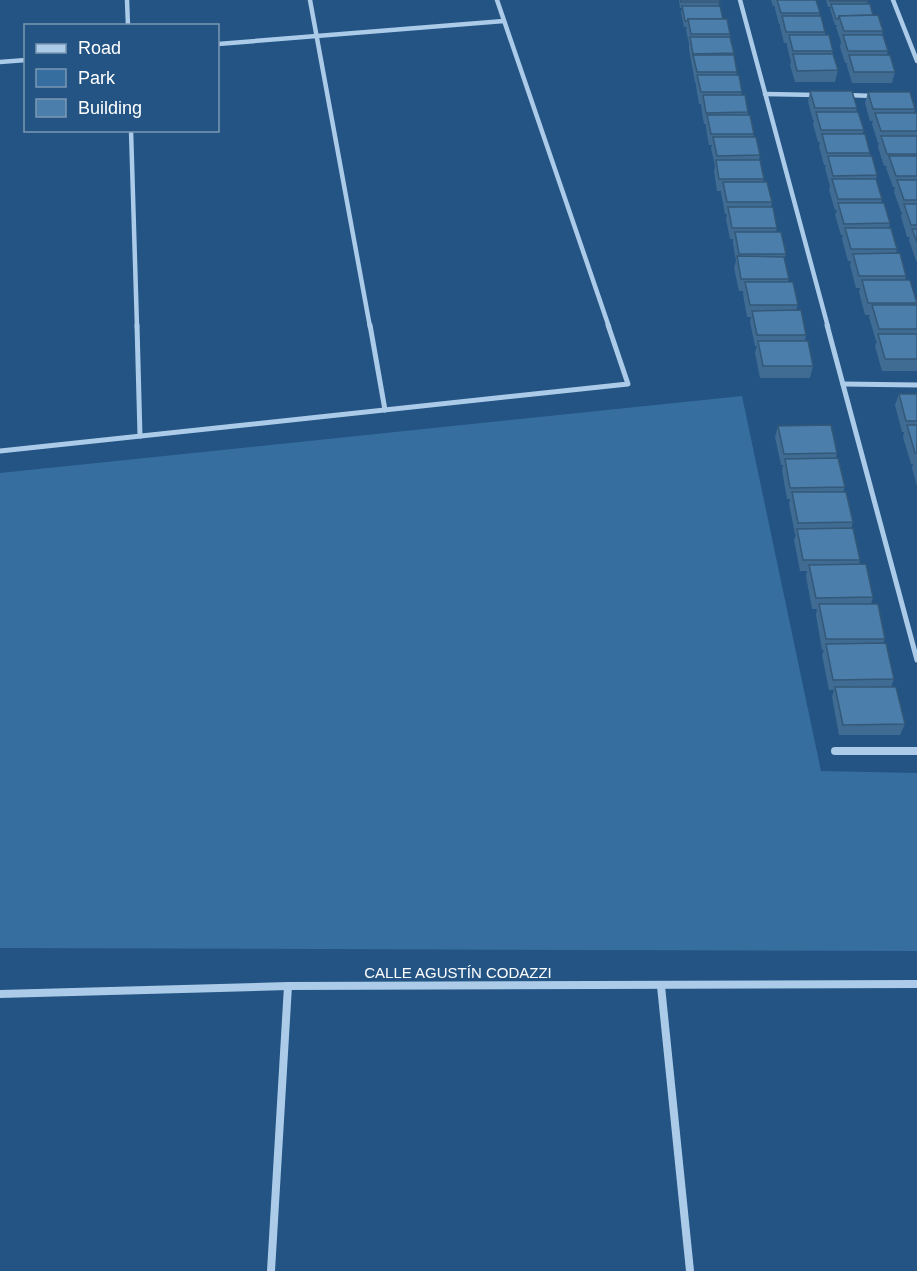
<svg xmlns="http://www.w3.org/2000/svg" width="917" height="1271" font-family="Helvetica,sans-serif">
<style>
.green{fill:#376ea0}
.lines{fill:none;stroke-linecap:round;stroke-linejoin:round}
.street-far2{stroke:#abcbe8;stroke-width:4.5}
.street-far1{stroke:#abcbe8;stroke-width:5}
.street{stroke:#abcbe8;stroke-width:8}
.wall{fill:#406c93}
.building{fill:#4b7eab;stroke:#345878;stroke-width:1.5}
.labels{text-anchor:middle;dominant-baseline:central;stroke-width:4.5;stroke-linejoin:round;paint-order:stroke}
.street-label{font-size:15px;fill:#fff;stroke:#235483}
</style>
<rect width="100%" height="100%" fill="#235483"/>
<path class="green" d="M742 396 821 771 917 773V951L0 948V473Z"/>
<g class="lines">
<g class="street-far2">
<path d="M127 0 128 26"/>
<path d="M310 0 370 327"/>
<path d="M497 0 609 327"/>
<path d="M740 0 828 327"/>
<path d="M893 0 917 61"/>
<path d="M218 44 504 21"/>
<path d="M0 62 26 60"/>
<path d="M765 94 817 95"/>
<path d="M846 95 874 96"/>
<path d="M131 130 137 327"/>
</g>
<g class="street-far1">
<path d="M137 325 140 436"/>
<path d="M370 325 385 410"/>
<path d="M827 325 917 660"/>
<path d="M843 384 917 385"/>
<path d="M0 451 628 384 608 325"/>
</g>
<g class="street">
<path d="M835 751H917"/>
<path d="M661 986 690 1271"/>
<path d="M0 994 288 986 917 984"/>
<path d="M271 1271 288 986"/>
</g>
</g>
<g class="wall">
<path d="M679 0H719V6L723 19 730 34V37L737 72 736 75 742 92 741 95 748 112V115L754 134 753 137 760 155 759 160 764 179 763 182 772 202 771 207 777 228 776 232 786 254 784 259 789 279 788 282 798 305 796 310 806 335 805 341 813 366 810 378H760L755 353 757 346H755L750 322 751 317H747L743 294V291H739L734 268 736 261 733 244V239H730L726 219 727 214H725L721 193V191H717L714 171 715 166 711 148 712 145H709L706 127V124H704L701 106V104H699L696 86V83H695L689 49V44L686 30 687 27H684L681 12 682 8H680Z"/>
<path d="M771 0H816L820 13 819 16 825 32V35L833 51 832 54 838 70 835 82H795L790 65 791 62 787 46V43H784L780 27V24H779L775 9V6H773Z"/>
<path d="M826 0H868L867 4 883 31 882 35 888 51 887 55 895 72 892 83H852L847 66V63H845L840 47 841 42 836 27 837 25H835L830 9 831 7H828Z"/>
<path d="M810 91 857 108 856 112 864 130 862 134 870 153V156L877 175 876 179 882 199 881 203 890 223 889 228 897 249 896 254 906 276 905 280 917 303V371H882L875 346 877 341H876L869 317 870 315H865L859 292 860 288H856L850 265 851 261H848L842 239 843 235H841L835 215 837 210H835L829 190 830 186 825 168 826 165H824L819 146 820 142H818L813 124 814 120H813L808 102Z"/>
<path d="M868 92 915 109 914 113H917V261H916L909 240 910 237H907L901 216 902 212H901L894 192 895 187H893L886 168 887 166H884L878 147 879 143H878L872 124 873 121H870L865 103Z"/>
<path d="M899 394H917V486L912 468 913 464H911L903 437 904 432H902L895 405Z"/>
<path d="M778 426 837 453 836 458 845 487 843 492 853 522 851 528 860 560 859 564 873 597 871 604 885 639 883 643 894 679 891 687 905 724 900 735H839L832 697 834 690H829L822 655 824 650H822L816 615 817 609H812L806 576 807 571H800L794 540 796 534H795L789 504 790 499H787L782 470 783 465H781L775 437Z"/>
</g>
<g class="building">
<path d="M681 0H719L720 2H681Z"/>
<path d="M777 0H816L820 13H781Z"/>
<path d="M829 0H868V1H830Z"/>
<path d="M831 4H870L873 15 839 16 838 19H836Z"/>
<path d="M682 6H720L723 19H688V21H685Z"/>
<path d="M878 15 883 31H844L839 16Z"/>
<path d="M782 16H821L825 32H786Z"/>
<path d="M688 19H727L730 34H691Z"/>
<path d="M789 35H829L833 51H793Z"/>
<path d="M843 35H883L888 51H848Z"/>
<path d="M690 37H730L734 53 693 54Z"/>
<path d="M793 54H833L838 70 797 71Z"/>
<path d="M693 55H734L737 72H697Z"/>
<path d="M849 55H890L895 72H854Z"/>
<path d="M697 75H739L742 92H701Z"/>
<path d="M810 91H852L857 108H815Z"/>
<path d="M868 92H910L915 109H873Z"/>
<path d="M703 95H745L748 112 706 113Z"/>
<path d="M816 112H858L864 130H821Z"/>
<path d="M875 113H917V131H881Z"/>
<path d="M707 115H750L754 134H711Z"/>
<path d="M822 134H865L870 153H827Z"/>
<path d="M881 136H917V154H887Z"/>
<path d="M713 137H756L760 155 717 156Z"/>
<path d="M828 156H872L877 175 833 176Z"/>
<path d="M889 156H917V176H896Z"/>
<path d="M716 160H760L764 179H719Z"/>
<path d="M832 179H876L882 199H838Z"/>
<path d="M897 180H917V200H904Z"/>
<path d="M723 182H767L772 202H727Z"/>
<path d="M838 203H884L890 223 844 224Z"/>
<path d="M904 204H917V225H911Z"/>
<path d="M728 207H773L777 228H732Z"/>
<path d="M845 228H891L897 249H851Z"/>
<path d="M912 229H917V242Z"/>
<path d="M735 232H781L786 254H739Z"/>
<path d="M900 253 906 276H859L853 254Z"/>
<path d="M737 256 784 257 789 279H741Z"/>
<path d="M862 280H910L917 303H868Z"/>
<path d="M745 282H793L798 305H750Z"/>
<path d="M872 305H917V329H879Z"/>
<path d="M801 310 806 335H757L752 311Z"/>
<path d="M878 334H917V359H885Z"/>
<path d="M758 341H808L813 366H763Z"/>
<path d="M899 394H917V421H906Z"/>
<path d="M831 425 837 453 784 454 778 426Z"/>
<path d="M907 425H917V453H915Z"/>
<path d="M838 458 845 487 790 488 785 459Z"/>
<path d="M792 492H846L853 522 798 523Z"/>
<path d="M853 528 860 560H803L797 529Z"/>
<path d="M866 564 873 597 816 598 809 565Z"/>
<path d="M819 604H878L885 639H826Z"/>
<path d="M886 643 894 679 833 680 826 644Z"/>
<path d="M835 687H896L905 724 843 725Z"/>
</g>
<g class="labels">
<g class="street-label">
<text x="458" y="972">CALLE AGUSTÍN CODAZZI</text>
</g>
</g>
<rect x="24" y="24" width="195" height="108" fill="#235483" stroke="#7b98b5" stroke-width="1.5"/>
<rect x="36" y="44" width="30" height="9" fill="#abcbe8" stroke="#7b98b5" stroke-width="1.5"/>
<text x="78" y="54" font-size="18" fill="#ffffff">Road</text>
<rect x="36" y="69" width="30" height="18" fill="#376ea0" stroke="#7b98b5" stroke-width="1.5"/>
<text x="78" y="84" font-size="18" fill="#ffffff">Park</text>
<rect x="36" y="99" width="30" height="18" fill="#4b7eab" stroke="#7b98b5" stroke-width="1.5"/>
<text x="78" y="114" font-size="18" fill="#ffffff">Building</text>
</svg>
